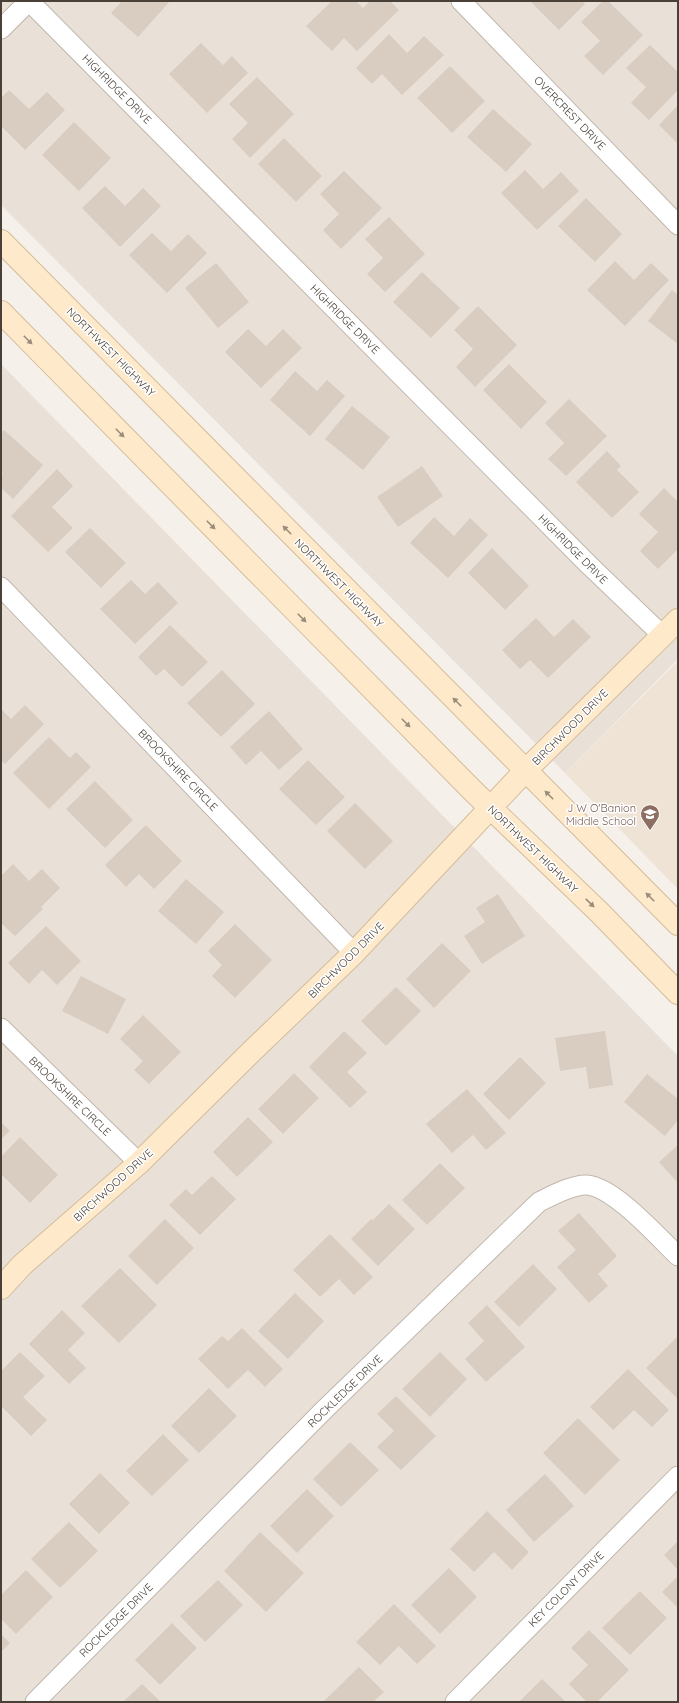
<svg xmlns="http://www.w3.org/2000/svg" width="679" height="1703" font-family="Quicksand,sans-serif">
<style>
.residential{fill:#e9e1d8}
.education{fill:#eee3d4}
.building{fill:#d9cdc2}
.lines{fill:none;stroke-linecap:round;stroke-linejoin:round}
.street-casing{stroke:#c0b6ad;stroke-width:21}
.secondary-casing{stroke:#d4bc9a;stroke-width:24}
.street{stroke:#fff;stroke-width:19}
.secondary{stroke:#feeacb;stroke-width:22}
.oneway{fill:#9a8c7a}
.labels{text-anchor:middle;dominant-baseline:central;stroke-width:3;stroke-linejoin:round;paint-order:stroke}
.street-label{font-size:11px;fill:#494038;stroke:#fff}
.education-label{font-size:11px;fill:#785e54;stroke:#fff;text-anchor:end}
</style>
<rect width="100%" height="100%" fill="#f5f0ea"/>
<g class="residential">
<path d="M1 1H678V659L565 773 1 205Z"/>
<path d="M1 364 678 1056V1702H1Z"/>
</g>
<path class="education" d="M678 661V889L565 773Z"/>
<g class="building">
<path d="M122 1H170L138 37 111 13Z"/>
<path d="M332 1H356L363 8 370 1H390L399 10 357 51 344 38 332 51 306 26Z"/>
<path d="M530 1H582L585 4 559 30Z"/>
<path d="M603 1H608L643 35 603 75 584 56 600 41 581 22Z"/>
<path d="M389 34 407 53 424 36 444 55 402 95 382 74 372 84 356 68Z"/>
<path d="M201 43 223 65 232 56 248 73 207 113 169 74Z"/>
<path d="M650 45 678 72V90L649 120 631 103 646 87 626 68Z"/>
<path d="M450 66 485 101 452 133 417 98Z"/>
<path d="M257 77 294 114 250 158 232 139 248 123 229 104Z"/>
<path d="M9 90 29 109 47 92 65 110 25 150 1 126V98Z"/>
<path d="M678 105V144L659 125Z"/>
<path d="M493 109 532 144 506 172 467 137Z"/>
<path d="M74 122 111 158 79 191 42 155Z"/>
<path d="M284 138 322 176 296 202 258 164Z"/>
<path d="M525 170 543 189 561 172 579 191 537 230 501 193Z"/>
<path d="M344 171 382 208 341 249 323 230 339 214 320 194Z"/>
<path d="M105 186 125 206 143 188 161 206 120 247 82 208Z"/>
<path d="M586 198 622 234 595 262 558 226Z"/>
<path d="M389 217 425 254 385 292 367 274 383 258 365 239Z"/>
<path d="M152 233 171 251 188 234 207 253 167 293 129 255Z"/>
<path d="M615 261 634 280 651 263 669 280 625 326 587 290Z"/>
<path d="M216 263 249 302 218 328 185 288Z"/>
<path d="M422 272 460 308 431 338 393 302Z"/>
<path d="M672 290 678 295V344L648 321Z"/>
<path d="M478 306 517 345 475 387 456 367 473 349 454 330Z"/>
<path d="M248 329 266 346 283 329 302 348 261 388 225 352Z"/>
<path d="M509 364 547 402 521 429 483 390Z"/>
<path d="M295 371 317 391 327 380 345 396 310 436 270 400Z"/>
<path d="M569 399 607 436 566 476 548 459 564 443 545 423Z"/>
<path d="M352 406 390 437 363 470 325 439Z"/>
<path d="M4 430 43 465 13 499 1 488V476L3 473 1 471V434Z"/>
<path d="M607 451 621 466 617 470 639 492 612 518 576 482Z"/>
<path d="M422 466 443 496 398 527 377 497Z"/>
<path d="M57 469 73 486 52 507 73 528 48 552 11 516Z"/>
<path d="M664 488 678 502V549L658 569 640 551 658 532 639 514Z"/>
<path d="M434 517 454 536 470 518 488 535 448 578 410 543Z"/>
<path d="M90 528 126 563 101 588 65 552Z"/>
<path d="M492 548 529 586 505 610 468 573Z"/>
<path d="M131 580 145 594 158 582 178 603 135 644 100 609Z"/>
<path d="M536 618 554 637 573 619 591 637 548 678 530 660 520 669 502 650Z"/>
<path d="M170 625 208 662 182 687 164 669 156 676 138 657Z"/>
<path d="M222 670 255 704 221 737 187 703Z"/>
<path d="M25 705 44 724 5 764 1 760V709L11 719Z"/>
<path d="M269 711 303 749 279 770 261 751 246 765 230 747Z"/>
<path d="M49 737 70 758 76 752 91 767 49 809 13 773Z"/>
<path d="M308 760 345 797 316 825 279 789Z"/>
<path d="M95 781 133 820 105 848 66 809Z"/>
<path d="M355 803 393 841 365 869 327 831Z"/>
<path d="M146 825 182 861 154 889 139 874 126 887 105 865Z"/>
<path d="M13 864 29 881 42 869 60 888 41 907 43 909 15 936 1 923V876Z"/>
<path d="M186 879 224 912 196 944 158 911Z"/>
<path d="M498 894 525 936 482 964 464 936 485 922 476 908Z"/>
<path d="M235 924 272 960 235 998 212 976 222 965 208 951Z"/>
<path d="M46 926 81 961 57 985 42 970 29 984 8 963Z"/>
<path d="M442 943 471 971 434 1008 406 979Z"/>
<path d="M81 976 126 999 108 1034 62 1011Z"/>
<path d="M396 987 421 1011 386 1046 361 1021Z"/>
<path d="M143 1015 181 1052 149 1084 134 1070 143 1061 120 1039Z"/>
<path d="M344 1031 367 1053 347 1072 367 1092 350 1108 309 1067Z"/>
<path d="M605 1031 613 1085 589 1089 586 1067 560 1071 555 1038Z"/>
<path d="M520 1057 546 1083 509 1120 483 1094Z"/>
<path d="M294 1073 319 1098 283 1134 258 1109Z"/>
<path d="M647 1074 678 1099V1120L665 1136 624 1102Z"/>
<path d="M467 1089 506 1133 486 1150 473 1135 452 1153 426 1124Z"/>
<path d="M248 1117 273 1142 237 1177 213 1152Z"/>
<path d="M1 1122 10 1131 1 1139Z"/>
<path d="M20 1137 58 1175 30 1203 1 1174V1157Z"/>
<path d="M678 1145V1183L659 1162Z"/>
<path d="M440 1163 465 1188 427 1225 402 1200Z"/>
<path d="M212 1176 236 1199 200 1235 169 1205 186 1189 192 1195Z"/>
<path d="M389 1204 415 1229 378 1266 351 1239 371 1219 373 1220Z"/>
<path d="M579 1213 617 1256 598 1274 608 1286 589 1303 557 1267 576 1250 558 1231Z"/>
<path d="M165 1219 194 1248 157 1285 128 1256Z"/>
<path d="M330 1234 373 1277 354 1295 339 1279 320 1297 293 1270Z"/>
<path d="M533 1264 557 1289 519 1327 494 1302Z"/>
<path d="M120 1268 157 1305 119 1343 81 1306Z"/>
<path d="M295 1293 324 1321 288 1359 258 1331Z"/>
<path d="M487 1305 525 1347 486 1382 465 1359 484 1341 468 1323Z"/>
<path d="M62 1310 85 1333 68 1350 86 1368 69 1384 29 1344Z"/>
<path d="M242 1328 283 1369 265 1387 248 1370 228 1389 198 1359 222 1336 228 1341Z"/>
<path d="M678 1336V1397L677 1398 646 1368Z"/>
<path d="M20 1352 45 1376 23 1397 47 1420 31 1436 1 1406V1371Z"/>
<path d="M440 1352 467 1379 430 1417 402 1389Z"/>
<path d="M628 1369 669 1410 652 1427 634 1410 613 1430 590 1407Z"/>
<path d="M209 1388 237 1416 199 1453 171 1426Z"/>
<path d="M396 1396 436 1436 401 1470 377 1447 394 1431 377 1414Z"/>
<path d="M578 1418 620 1460 585 1495 543 1453Z"/>
<path d="M163 1434 189 1460 152 1496 126 1471Z"/>
<path d="M350 1442 379 1470 341 1507 313 1479Z"/>
<path d="M100 1473 130 1503 99 1534 69 1504Z"/>
<path d="M545 1474 574 1506 534 1542 506 1510Z"/>
<path d="M307 1489 334 1516 297 1553 270 1526Z"/>
<path d="M487 1511 529 1552 512 1570 494 1552 474 1572 450 1549Z"/>
<path d="M69 1522 98 1551 60 1588 31 1559Z"/>
<path d="M260 1532 304 1573 266 1612 224 1571Z"/>
<path d="M678 1541V1570L664 1555Z"/>
<path d="M449 1568 477 1597 440 1634 411 1605Z"/>
<path d="M26 1570 53 1597 16 1634 1 1619V1595Z"/>
<path d="M678 1576V1608L662 1592Z"/>
<path d="M218 1580 243 1605 205 1642 180 1616Z"/>
<path d="M640 1591 667 1618 630 1655 602 1628Z"/>
<path d="M394 1604 436 1646 417 1664 399 1646 380 1665 356 1642Z"/>
<path d="M172 1623 197 1648 160 1685 135 1660Z"/>
<path d="M589 1630 629 1670 597 1702H587L569 1684 588 1665 571 1648Z"/>
<path d="M1 1634 10 1643 1 1652Z"/>
<path d="M359 1667 384 1692 373 1702H323Z"/>
<path d="M542 1679 566 1702H519Z"/>
<path d="M142 1684 161 1702H123Z"/>
</g>
<g class="lines">
<defs>
<g id="street">
<path d="M29 1 589 565 662 635"/>
<path d="M461 1 678 225"/>
<path d="M1 29 29 1"/>
<path d="M1 587 354 953"/>
<path d="M1 1028 139 1163"/>
<path d="M35 1702 324 1410 539 1202C551 1196 573 1184 587 1185 614 1187 658 1237 678 1256"/>
<path d="M455 1702 678 1476"/>
</g>
<g id="secondary">
<path d="M1 241 678 924"/>
<path d="M1 312 473 791 599 912 678 993"/>
<path d="M1 1288 22 1265 139 1163 249 1054 354 953 525 771 678 620"/>
</g>
</defs>
<use href="#street" class="street-casing"/>
<use href="#secondary" class="secondary-casing"/>
<use href="#street" class="street"/>
<use href="#secondary" class="secondary"/>
</g>
<defs><path id="oneway-solid" d="M-6-.8H1V-3.2L6.5 0L1 3.2V.8H-6Z"/></defs>
<g class="oneway">
<use href="#oneway-solid" transform="translate(28 340) rotate(45)"/>
<use href="#oneway-solid" transform="translate(120 433) rotate(45)"/>
<use href="#oneway-solid" transform="translate(211 525) rotate(45)"/>
<use href="#oneway-solid" transform="translate(287 530) rotate(-135)"/>
<use href="#oneway-solid" transform="translate(302 618) rotate(45)"/>
<use href="#oneway-solid" transform="translate(457 702) rotate(-135)"/>
<use href="#oneway-solid" transform="translate(406 723) rotate(45)"/>
<use href="#oneway-solid" transform="translate(549 795) rotate(-135)"/>
<use href="#oneway-solid" transform="translate(650 897) rotate(-135)"/>
<use href="#oneway-solid" transform="translate(590 903) rotate(44)"/>
</g>
<defs>
<symbol id="school-pin" viewBox="-11 -11 22 30"><path d="M0 17L-7.5 6A9.5 9.5 0 1 1 7.5 6Z" fill="#8d6e63" stroke="#fff"/><path d="M0-5L7-2L0 1L-7-2ZM-4 1L0 2.5L4 1V4Q0 6-4 4Z" fill="#fff"/></symbol>
</defs>
<g fill-rule="evenodd">
<use href="#school-pin" x="639" y="803" width="22" height="30"/>
</g>
<g class="labels">
<g class="street-label">
<text transform="translate(117 89) rotate(45)">HIGHRIDGE DRIVE</text>
<text transform="translate(570 113) rotate(46)">OVERCREST DRIVE</text>
<text transform="translate(345 319) rotate(45)">HIGHRIDGE DRIVE</text>
<text transform="translate(111 352) rotate(45)">NORTHWEST HIGHWAY</text>
<text transform="translate(573 549) rotate(45)">HIGHRIDGE DRIVE</text>
<text transform="translate(339 583) rotate(45)">NORTHWEST HIGHWAY</text>
<text transform="translate(570 727) rotate(-45)">BIRCHWOOD DRIVE</text>
<text transform="translate(178 770) rotate(46)">BROOKSHIRE CIRCLE</text>
<text transform="translate(533 849) rotate(44)">NORTHWEST HIGHWAY</text>
<text transform="translate(346 960) rotate(-45)">BIRCHWOOD DRIVE</text>
<text transform="translate(70 1096) rotate(44)">BROOKSHIRE CIRCLE</text>
<text transform="translate(113 1185) rotate(-42)">BIRCHWOOD DRIVE</text>
<text transform="translate(345 1391) rotate(-44)">ROCKLEDGE DRIVE</text>
<text transform="translate(566 1589) rotate(-45)">KEY COLONY DRIVE</text>
<text transform="translate(116 1620) rotate(-45)">ROCKLEDGE DRIVE</text>
</g>
<g class="education-label">
<text x="636" y="808">J W O'Banion<tspan x="636" dy="13">Middle School</tspan></text>
</g>
</g>
<rect width="679" height="1703" fill="none" stroke="#494038" stroke-width="4"/>
</svg>
